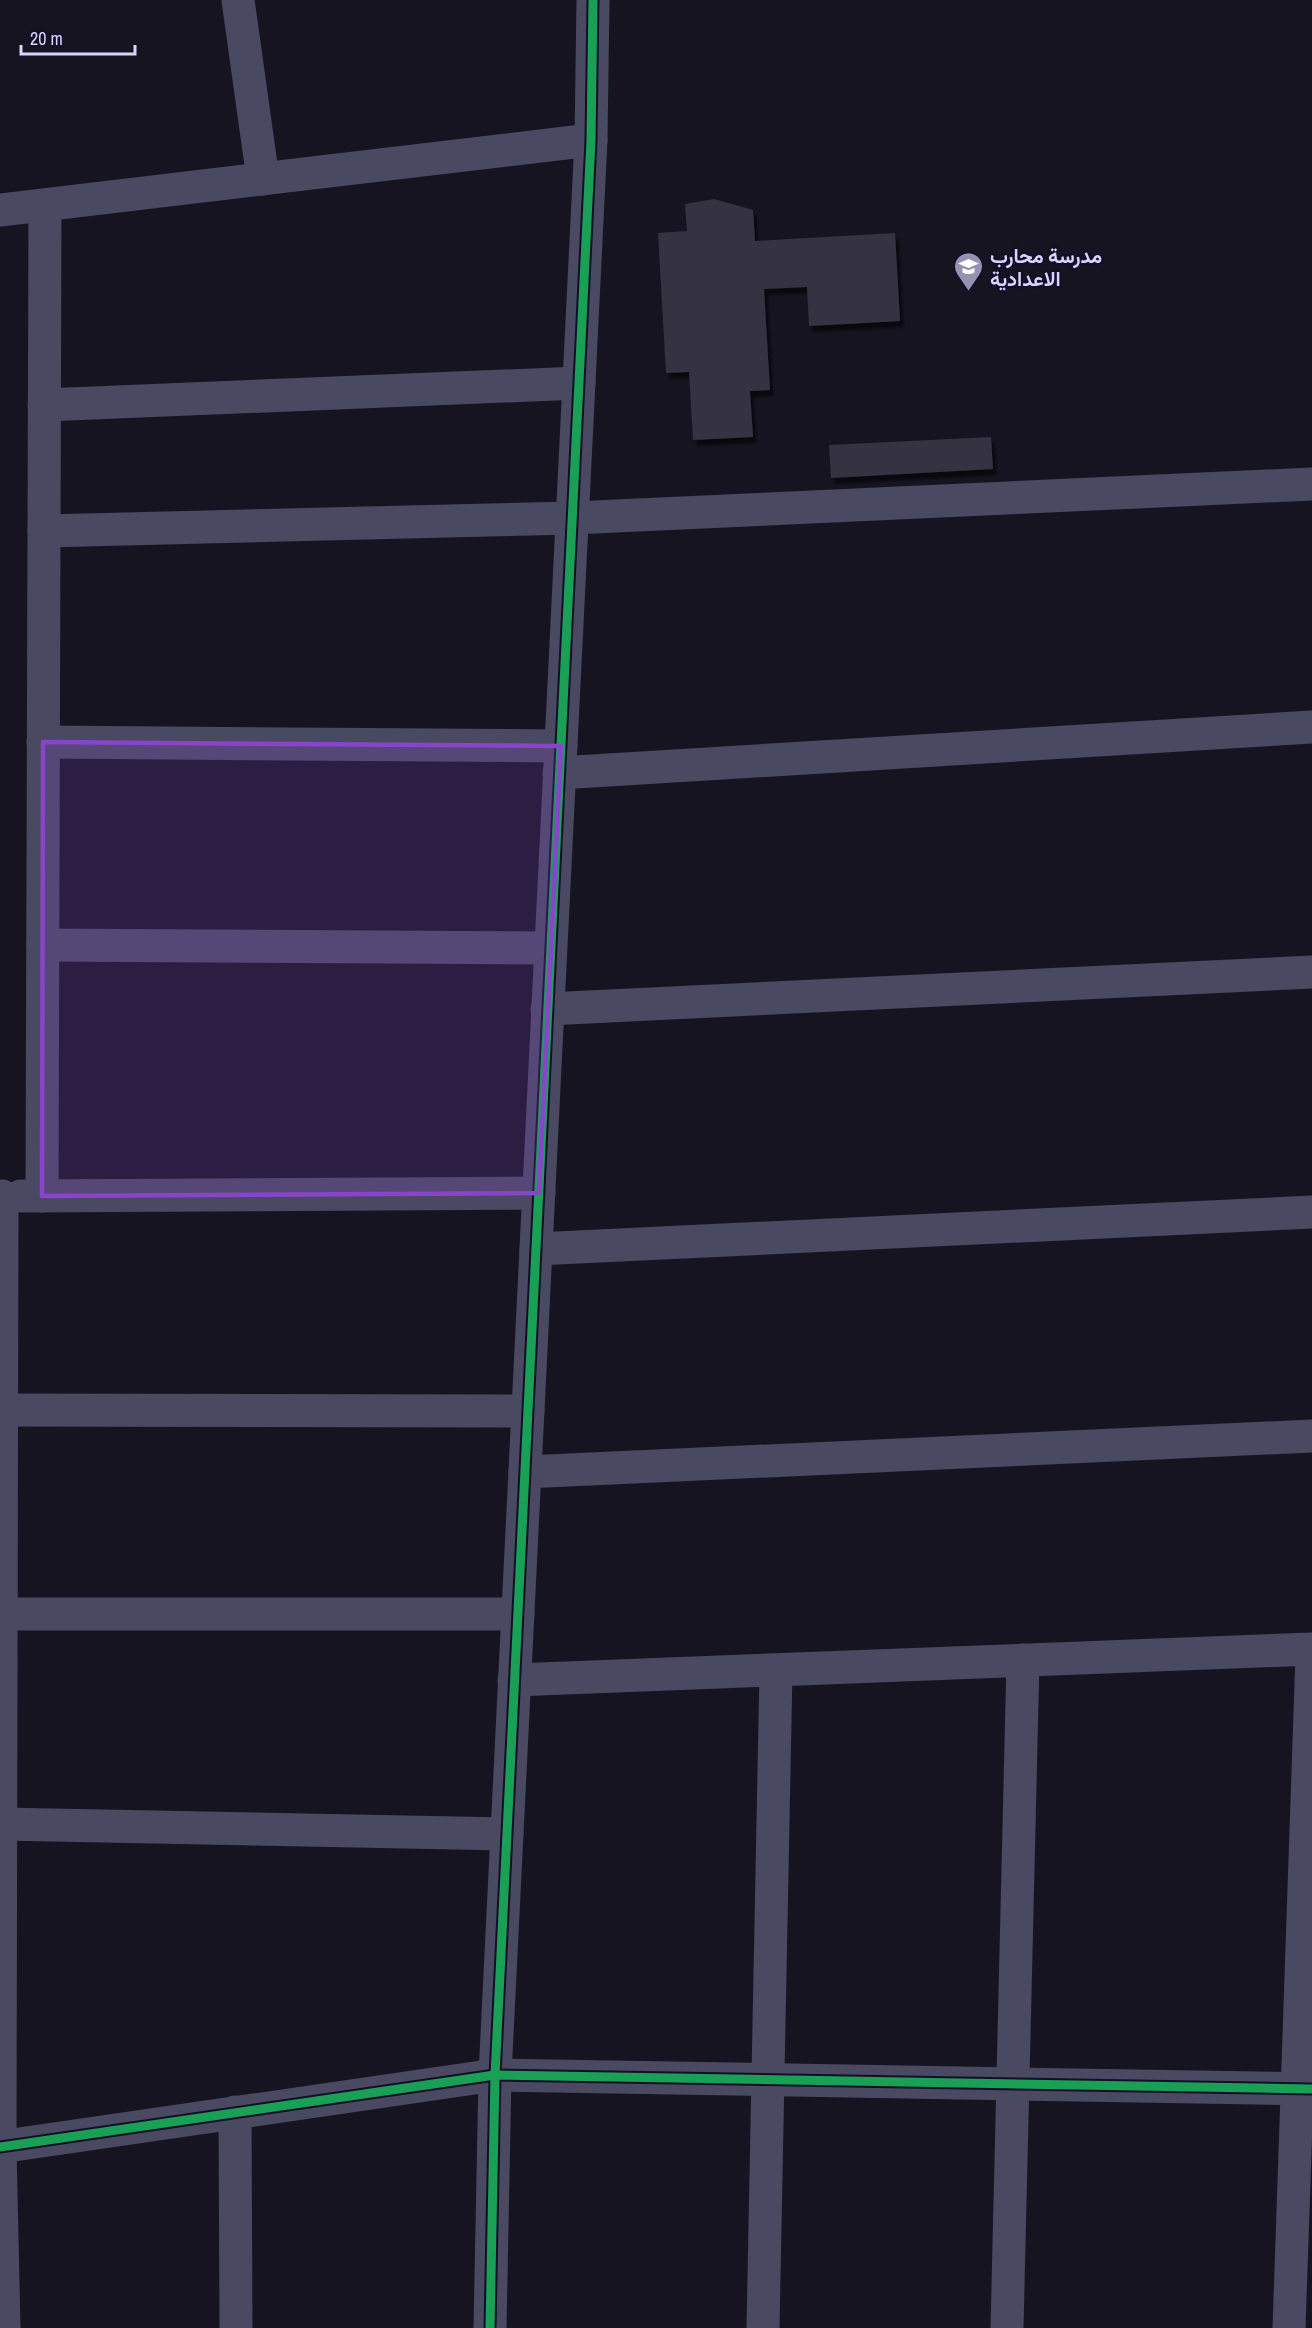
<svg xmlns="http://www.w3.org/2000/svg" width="1312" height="2328" font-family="'Archivo Narrow',Vazirmatn,sans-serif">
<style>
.building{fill:#343243;filter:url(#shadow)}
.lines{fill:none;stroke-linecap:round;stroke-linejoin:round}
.minor{stroke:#4a4962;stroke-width:33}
.cycleway-casing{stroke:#130f26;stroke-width:13}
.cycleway{stroke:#1a9f57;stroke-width:9}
.marked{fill:#8945c9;fill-opacity:0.2;stroke:#8945c9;stroke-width:4.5;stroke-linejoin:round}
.labels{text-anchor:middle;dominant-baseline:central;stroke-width:5;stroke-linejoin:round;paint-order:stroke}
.poi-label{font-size:20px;font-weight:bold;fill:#d9d4ff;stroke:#130f26;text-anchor:start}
</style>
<defs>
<filter id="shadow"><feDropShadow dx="3.5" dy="6" stdDeviation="1.5" flood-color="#0009"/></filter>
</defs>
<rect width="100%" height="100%" fill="#161421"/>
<g class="building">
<path d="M714 199 753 210 755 241 895 233 900 321 809 326 807 287 764 289 770 390 750 391 753 437 693 440 689 372 666 373 658 233 687 231 685 204Z"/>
<path d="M991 437 993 469 831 478 829 445Z"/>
</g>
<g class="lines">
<g class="minor">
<path d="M238 0 263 179"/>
<path d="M0 210 591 140"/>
<path d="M44 405 579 383"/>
<path d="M44 531 572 518 1312 484"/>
<path d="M43 742 561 746"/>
<path d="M559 773 1312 727"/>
<path d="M43 945 550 948"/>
<path d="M547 1009 1312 972"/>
<path d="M2 1196 0 2147 4 2328"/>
<path d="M21 1196 539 1193"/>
<path d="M42 1196 45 205"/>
<path d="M536 1249 1312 1212"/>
<path d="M1 1410 528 1411"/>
<path d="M525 1472 1312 1436"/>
<path d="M1 1614H518"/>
<path d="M514 1680 1312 1649"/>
<path d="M1 1824 507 1834"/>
<path d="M235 2112 236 2328"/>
<path d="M0 2147 495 2075 1312 2089"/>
<path d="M490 2328 495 2075 591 140 593 0"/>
<path d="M763 2328 776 1670"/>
<path d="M1007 2328 1023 1660"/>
<path d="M1289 2328 1312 1655"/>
</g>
<defs>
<g id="cycleway">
<path d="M0 2147 495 2075 1312 2089"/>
<path d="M490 2328 495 2075 591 140 593 0"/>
</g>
</defs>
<use href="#cycleway" class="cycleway-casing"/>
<use href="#cycleway" class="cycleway"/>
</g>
<path class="marked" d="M43 742 561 746 539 1193 42 1196Z"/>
<defs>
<symbol id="school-pin" viewBox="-11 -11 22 30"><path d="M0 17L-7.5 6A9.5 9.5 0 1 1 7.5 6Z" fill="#9591b1" stroke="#130f26"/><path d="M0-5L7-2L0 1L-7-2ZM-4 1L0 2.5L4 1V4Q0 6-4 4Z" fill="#fff"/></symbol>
</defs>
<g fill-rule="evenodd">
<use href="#school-pin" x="952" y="250" width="33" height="45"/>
</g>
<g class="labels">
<g class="poi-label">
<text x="990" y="255">مدرسة محارب<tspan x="990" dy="23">الاعدادية</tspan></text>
</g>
</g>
<path d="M21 45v9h114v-9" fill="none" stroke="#d9d4ff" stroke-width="3"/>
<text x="30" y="45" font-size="18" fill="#d9d4ff" stroke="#130f26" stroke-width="4.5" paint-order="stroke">20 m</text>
</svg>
